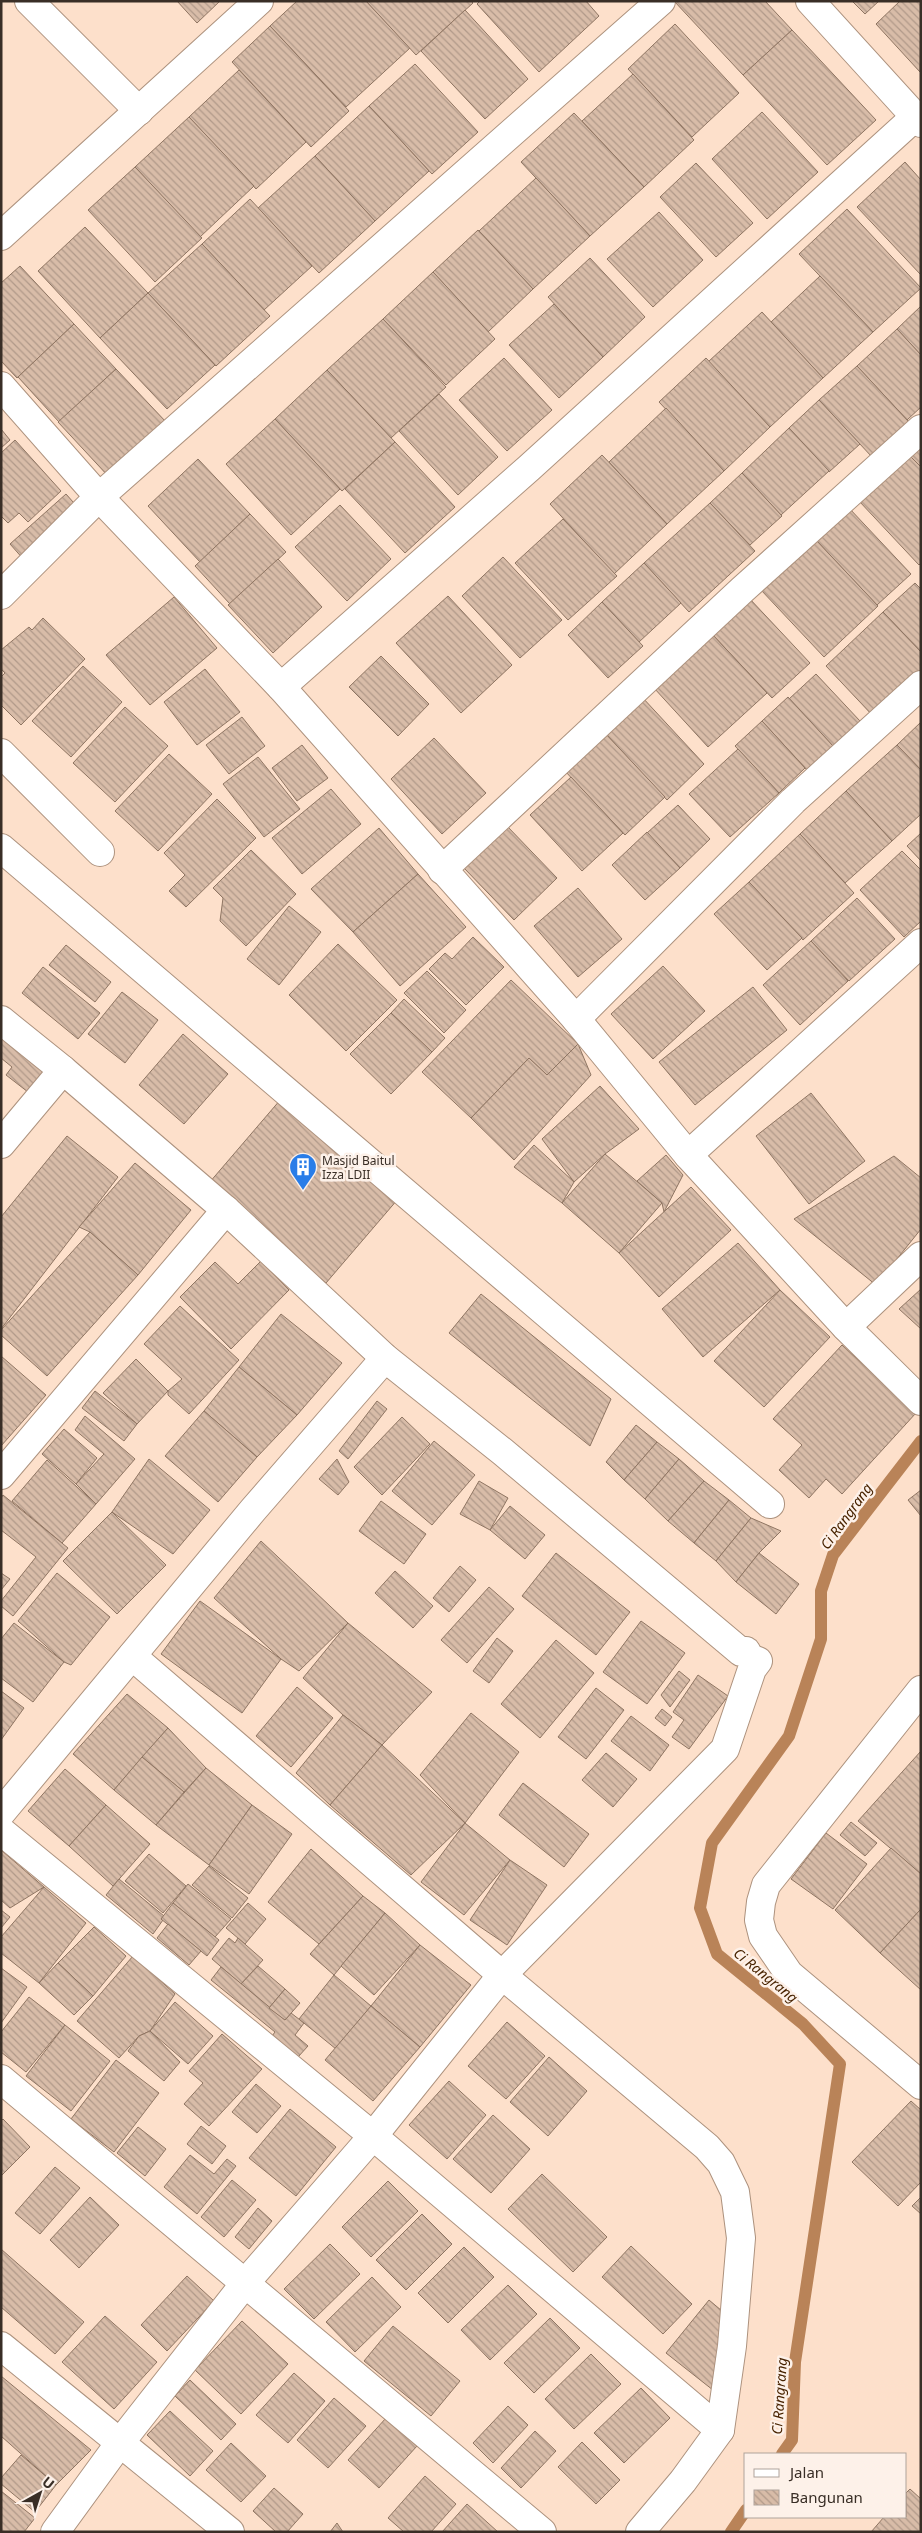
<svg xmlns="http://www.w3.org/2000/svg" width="922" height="2533" font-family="'Noto Sans',sans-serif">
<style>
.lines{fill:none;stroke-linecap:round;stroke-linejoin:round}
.stream{stroke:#b98358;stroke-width:12}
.building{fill:url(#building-back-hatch);stroke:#8f7562}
.street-casing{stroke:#ad927e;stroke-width:30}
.street{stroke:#fff;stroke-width:28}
.labels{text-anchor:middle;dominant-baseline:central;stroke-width:5;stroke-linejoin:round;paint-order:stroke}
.poi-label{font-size:12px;fill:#392e26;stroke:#fdf1e9;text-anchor:start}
.water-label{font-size:14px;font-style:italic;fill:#482300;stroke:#fdf1e9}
</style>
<defs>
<pattern id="building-back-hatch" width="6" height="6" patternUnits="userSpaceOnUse" patternTransform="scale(1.25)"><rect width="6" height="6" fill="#d8bca8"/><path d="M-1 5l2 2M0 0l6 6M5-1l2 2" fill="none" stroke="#b09989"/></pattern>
</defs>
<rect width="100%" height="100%" fill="#fde0cb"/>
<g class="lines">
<g class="stream">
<path d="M782 2454 792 2440 795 2362 840 2064 803 2024 717 1954 700 1908 712 1843 789 1736 821 1639V1591L833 1555 921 1441"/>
<path d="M731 2532 746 2510"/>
</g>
</g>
<g class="building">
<path d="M177 1H220L197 23Z"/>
<path d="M297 1H366L410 48 346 107 270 26Z"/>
<path d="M366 1H471L473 3 416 55Z"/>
<path d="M480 1H586L599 16 539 72 477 4Z"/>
<path d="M674 1H765L792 30 743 75Z"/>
<path d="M852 1H879L865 14Z"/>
<path d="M900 1H921L920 72 876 24Z"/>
<path d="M465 10 528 79 485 119 421 51Z"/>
<path d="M675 24 739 93 692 137 628 69Z"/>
<path d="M270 26 349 111 311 147 232 62Z"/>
<path d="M792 30 876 120 827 165 743 75Z"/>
<path d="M415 64 478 132 432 174 369 106Z"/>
<path d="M239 70 306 142 256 189 189 117Z"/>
<path d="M633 74 694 140 644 187 582 121Z"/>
<path d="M369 106 429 171 375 221 315 156Z"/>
<path d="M762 112 818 172 767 219 712 159Z"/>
<path d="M574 113 644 187 590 236 521 162Z"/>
<path d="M189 117 254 186 200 237 135 167Z"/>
<path d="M315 156 375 221 319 273 258 208Z"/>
<path d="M905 162 921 180V275L857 207Z"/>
<path d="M696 163 753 223 716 257 660 197Z"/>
<path d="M135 167 202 238 155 282 88 210Z"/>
<path d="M536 178 590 236 533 289 479 231Z"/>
<path d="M250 199 312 266 264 310 202 244Z"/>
<path d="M847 209 921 288 873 332 799 254Z"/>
<path d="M659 212 703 260 653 307 607 259Z"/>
<path d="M85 227 148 293 100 338 38 271Z"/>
<path d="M478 230 533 289 488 332 433 272Z"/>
<path d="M202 244 270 316 216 366 148 293Z"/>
<path d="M590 258 645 317 603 357 548 297Z"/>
<path d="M20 266 74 324 17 378 1 361V283Z"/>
<path d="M433 272 495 339 446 385 383 319Z"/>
<path d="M820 276 873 332 823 378 771 322Z"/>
<path d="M148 293 215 365 167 409 100 338Z"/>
<path d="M554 304 603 357 559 398 509 345Z"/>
<path d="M921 306V355L897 329Z"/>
<path d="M762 312 823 378 770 427 708 362Z"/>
<path d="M383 319 446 387 391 438 327 370Z"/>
<path d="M74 324 116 369 59 422 18 377Z"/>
<path d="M897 329 921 355V407L907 420 857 366Z"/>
<path d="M504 358 552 410 507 451 459 400Z"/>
<path d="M706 358 770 427 724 471 659 402Z"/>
<path d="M857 366 909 422 872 457 819 400Z"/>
<path d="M116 369 167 423 109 477 58 422Z"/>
<path d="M327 370 395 442 342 491 275 419Z"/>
<path d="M439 394 498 457 458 495 399 431Z"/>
<path d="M819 400 860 444 829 472 789 428Z"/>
<path d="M666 408 724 471 667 524 609 462Z"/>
<path d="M275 419 340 489 291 535 226 464Z"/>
<path d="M789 428 829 471 781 515 742 473Z"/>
<path d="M1 429 10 440 1 448Z"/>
<path d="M15 440 61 491 28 522 19 513 8 523 1 516V453Z"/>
<path d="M395 442 455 507 405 553 345 489Z"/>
<path d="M921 444V467L909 455Z"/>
<path d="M602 455 667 524 614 574 550 504Z"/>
<path d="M909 455 921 467V563L919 565 859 501Z"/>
<path d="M198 459 250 514 200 562 148 506Z"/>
<path d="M742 473 782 516 750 545 710 503Z"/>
<path d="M66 494 81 511 25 561 10 544Z"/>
<path d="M710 503 755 551 689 612 644 563Z"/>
<path d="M340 505 391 559 347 601 295 547Z"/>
<path d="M849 508 911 574 877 605 815 539Z"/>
<path d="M250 514 286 552 230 604 195 566Z"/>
<path d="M563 519 617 576 568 620 515 563Z"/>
<path d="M815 539 878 606 824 657 761 590Z"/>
<path d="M503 557 562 620 520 658 462 596Z"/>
<path d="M278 559 322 607 273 653 228 605Z"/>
<path d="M644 563 681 603 639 642 602 602Z"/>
<path d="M915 583 921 589V652L883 612Z"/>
<path d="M448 596 512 665 461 713 396 643Z"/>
<path d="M174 597 217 648 150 705 106 655Z"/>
<path d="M749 598 810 663 772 698 711 633Z"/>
<path d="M602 602 643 646 608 678 568 635Z"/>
<path d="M883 612 921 652V673L874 717 826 666Z"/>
<path d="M43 618 85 659 21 725 1 705V677L5 673 1 669V650L29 627 32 630Z"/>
<path d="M711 633 767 693 708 747 654 688Z"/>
<path d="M381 656 429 704 398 736 349 687Z"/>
<path d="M83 666 122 702 71 757 32 721Z"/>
<path d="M205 669 240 712 197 745 164 702Z"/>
<path d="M816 674 860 721 833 746 789 699Z"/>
<path d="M642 697 704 764 667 800 604 732Z"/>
<path d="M788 697 833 746 807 770 762 721Z"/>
<path d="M125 707 168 746 115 802 73 763Z"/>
<path d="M242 717 265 746 229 774 206 745Z"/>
<path d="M762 721 805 768 779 793 735 746Z"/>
<path d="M921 722V770L897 745Z"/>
<path d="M604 732 665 797 625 835 564 770Z"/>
<path d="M434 738 486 793 442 834 391 779Z"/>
<path d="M302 745 328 778 297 801 272 768Z"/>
<path d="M897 745 921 770V814L892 841 846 791Z"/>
<path d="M738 749 779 793 730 837 689 794Z"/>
<path d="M169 754 212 794 158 851 115 811Z"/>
<path d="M258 757 300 809 264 837 223 784Z"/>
<path d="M571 777 623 833 582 871 530 815Z"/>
<path d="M331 789 361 824 302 874 272 838Z"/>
<path d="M846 791 892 841 845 883 800 834Z"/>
<path d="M217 799 256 838 186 907 169 891 185 875 164 853Z"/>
<path d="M678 805 710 839 680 868 647 833Z"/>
<path d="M506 825 557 878 514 920 463 867Z"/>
<path d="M379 828 418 874 353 932 311 889Z"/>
<path d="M647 832 680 868 645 900 612 865Z"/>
<path d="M921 833V861L907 846Z"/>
<path d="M800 834 854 893 803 940 749 882Z"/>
<path d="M251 850 296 894 246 946 220 921 223 898 213 888Z"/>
<path d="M902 851 921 870V921L904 937 860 890Z"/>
<path d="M418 874 466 927 400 986 353 932Z"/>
<path d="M749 882 802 938 767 970 714 914Z"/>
<path d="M578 888 622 939 578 977 534 926Z"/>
<path d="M857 898 895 939 849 981 811 941Z"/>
<path d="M289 906 321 932 279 985 247 959Z"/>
<path d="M473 937 504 967 466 1005 429 969 445 953 452 959Z"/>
<path d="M811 941 848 981 800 1025 763 985Z"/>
<path d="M338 944 397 1000 346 1051 289 995Z"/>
<path d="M66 945 111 982 95 1002 49 965Z"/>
<path d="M663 966 705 1011 653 1059 611 1014Z"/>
<path d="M43 967 100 1013 78 1039 22 993Z"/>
<path d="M427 971 466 1010 444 1033 404 993Z"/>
<path d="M511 980 578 1044 547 1075 529 1058 471 1118 422 1072Z"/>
<path d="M753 987 787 1030 695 1105 659 1062Z"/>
<path d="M122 992 158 1020 125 1063 88 1034Z"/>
<path d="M404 999 445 1038 432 1052 391 1013Z"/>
<path d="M391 1013 432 1052 391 1094 350 1054Z"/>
<path d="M1 1025 59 1071 37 1099 6 1075 12 1067 1 1058Z"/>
<path d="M183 1034 228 1074 184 1124 139 1085Z"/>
<path d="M578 1044 591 1075 514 1160 471 1118 529 1058 547 1075Z"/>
<path d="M600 1086 639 1129 605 1154 574 1182 542 1139Z"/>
<path d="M811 1093 865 1161 809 1204 756 1136Z"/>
<path d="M281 1099 398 1199 326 1283 209 1183Z"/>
<path d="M67 1136 118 1177 1 1329V1217Z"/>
<path d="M534 1145 574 1182 562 1203 514 1167Z"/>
<path d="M605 1154 662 1203 619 1253 562 1203Z"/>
<path d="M666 1155 683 1175 664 1212 662 1203 637 1181Z"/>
<path d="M894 1156 921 1178V1229L876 1285 794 1219Z"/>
<path d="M135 1163 191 1210 138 1275 90 1232 79 1227Z"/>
<path d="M691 1187 731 1230 659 1297 619 1253Z"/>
<path d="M90 1232 138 1275 47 1376 1 1335V1330Z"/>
<path d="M738 1243 780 1290 703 1357 662 1309Z"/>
<path d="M261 1261 289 1290 231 1349 180 1297 215 1262 238 1284Z"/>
<path d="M921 1289V1329L899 1309Z"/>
<path d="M780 1290 830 1337 764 1407 714 1361Z"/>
<path d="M481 1294 611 1399 590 1446 449 1333Z"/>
<path d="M180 1306 239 1360 189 1414 168 1395V1391L182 1379 144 1344Z"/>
<path d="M281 1314 342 1363 297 1415 239 1367Z"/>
<path d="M842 1345 916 1413 842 1494 826 1479 809 1498 779 1470 802 1445 773 1419Z"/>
<path d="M1 1356 46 1395 1 1446Z"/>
<path d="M136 1359 168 1391 137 1424 103 1393Z"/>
<path d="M239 1367 297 1415 257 1457 204 1411Z"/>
<path d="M95 1391 137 1424 124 1441 82 1408Z"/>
<path d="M377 1401 387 1409 348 1459 339 1451Z"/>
<path d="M204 1411 257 1457 218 1502 165 1456Z"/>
<path d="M85 1416 135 1459 96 1504 76 1484 104 1454 75 1430Z"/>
<path d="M402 1417 430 1444 382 1495 354 1467Z"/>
<path d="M636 1425 657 1442 624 1480 606 1462Z"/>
<path d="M64 1429 97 1458 76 1484 42 1454Z"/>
<path d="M434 1441 475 1475 432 1525 392 1491Z"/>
<path d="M657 1442 679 1459 645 1499 624 1480Z"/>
<path d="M149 1459 210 1510 173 1554 112 1512Z"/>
<path d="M337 1459 349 1482 338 1495 319 1479Z"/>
<path d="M679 1459 704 1481 668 1521 645 1499Z"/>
<path d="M47 1460 96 1504 62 1543 12 1501Z"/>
<path d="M479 1481 508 1498 490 1530 460 1514Z"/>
<path d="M704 1481 729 1500 694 1543 668 1521Z"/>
<path d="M921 1490V1516L908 1500Z"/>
<path d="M3 1495 68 1548 13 1616 1 1606V1601L36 1557 1 1530V1498Z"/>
<path d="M729 1500 751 1518 716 1561 694 1543Z"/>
<path d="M381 1501 426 1534 404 1564 359 1531Z"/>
<path d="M510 1506 545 1535 525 1559 490 1530Z"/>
<path d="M112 1512 166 1565 117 1614 63 1561Z"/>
<path d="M751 1518 781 1531 759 1553 736 1582 716 1561Z"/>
<path d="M261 1541 348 1623 299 1671 281 1659 214 1598Z"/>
<path d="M556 1553 630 1612 596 1655 522 1596Z"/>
<path d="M759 1553 799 1584 776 1614 736 1582Z"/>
<path d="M460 1566 476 1580 449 1612 433 1598Z"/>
<path d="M395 1571 433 1606 413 1628 375 1593Z"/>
<path d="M1 1573 10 1579 1 1590Z"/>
<path d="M57 1573 110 1617 71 1665 64 1662 18 1621Z"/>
<path d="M489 1587 514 1609 467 1663 441 1640Z"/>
<path d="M200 1601 281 1659 242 1713 161 1654Z"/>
<path d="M641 1621 685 1653 647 1704 603 1672Z"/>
<path d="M14 1623 64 1662 33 1702 1 1678V1639Z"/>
<path d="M348 1623 432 1692 382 1745 343 1715 303 1678Z"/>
<path d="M497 1638 513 1651 489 1683 473 1671Z"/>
<path d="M556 1640 594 1673 540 1738 501 1704Z"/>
<path d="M679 1671 690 1680 670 1707 661 1695Z"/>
<path d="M698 1675 728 1696 689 1749 672 1737 684 1720 673 1712Z"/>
<path d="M297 1687 333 1718 291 1767 256 1736Z"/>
<path d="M596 1688 624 1710 586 1759 558 1737Z"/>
<path d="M1 1691 24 1708 1 1740Z"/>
<path d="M127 1694 168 1728 114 1790 73 1754Z"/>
<path d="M662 1709 672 1717 665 1726 655 1718Z"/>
<path d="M471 1713 519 1752 465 1823 420 1775Z"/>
<path d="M343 1715 382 1745 330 1805 296 1773Z"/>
<path d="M631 1716 669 1745 650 1771 611 1741Z"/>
<path d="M168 1728 206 1768 184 1792 142 1757Z"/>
<path d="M382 1745 465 1823 411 1875 330 1805Z"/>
<path d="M921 1751V1874L858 1821Z"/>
<path d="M606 1753 637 1779 613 1807 582 1780Z"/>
<path d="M142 1757 184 1792 156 1825 114 1790Z"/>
<path d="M206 1768 252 1805 209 1865 156 1825Z"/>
<path d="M65 1769 106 1805 69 1846 28 1811Z"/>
<path d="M523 1783 589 1834 564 1867 499 1815Z"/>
<path d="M106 1805 150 1844 113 1886 69 1846Z"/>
<path d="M252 1805 292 1834 249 1894 209 1865Z"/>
<path d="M851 1822 877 1843 865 1856 840 1835Z"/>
<path d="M465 1823 510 1860 464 1915 421 1882Z"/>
<path d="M826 1833 867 1864 833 1909 791 1879Z"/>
<path d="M891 1848 921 1874V1909L880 1953 835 1910Z"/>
<path d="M311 1849 363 1896 319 1944 268 1902Z"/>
<path d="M1 1850 44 1887 10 1908 1 1900Z"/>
<path d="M149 1854 186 1886 163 1913 125 1881Z"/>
<path d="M510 1860 547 1885 507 1945 470 1920Z"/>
<path d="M209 1866 248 1898 232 1918 192 1885Z"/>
<path d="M119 1879 164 1916 161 1919 163 1920 153 1934 106 1895Z"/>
<path d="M188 1884 231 1919 215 1937 173 1903Z"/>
<path d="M44 1887 86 1923 39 1983 1 1953V1937Z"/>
<path d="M363 1896 385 1913 334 1975 310 1954Z"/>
<path d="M173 1903 219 1940 207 1956 161 1919Z"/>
<path d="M248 1903 266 1919 245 1944 226 1928Z"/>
<path d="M921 1909V1990L880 1953Z"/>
<path d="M1 1910 10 1917 1 1928Z"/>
<path d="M385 1913 420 1945 374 1995 341 1966Z"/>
<path d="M168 1924 201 1951 189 1965 157 1938Z"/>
<path d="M94 1927 126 1956 93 1996 58 1963Z"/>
<path d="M229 1938 235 1943 238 1938 263 1960 241 1984 212 1959Z"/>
<path d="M420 1945 471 1985 420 2047 371 2006Z"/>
<path d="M133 1956 175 1994 150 2031 139 2036 119 2058 77 2021Z"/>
<path d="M58 1963 93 1996 74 2015 39 1983Z"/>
<path d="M258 1966 285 1989 269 2008 241 1984Z"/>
<path d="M221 1967 285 2020 291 2013 304 2023 295 2035 308 2046 298 2057 272 2036 275 2032 211 1980Z"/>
<path d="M1 1968 27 1987 1 2023Z"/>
<path d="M334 1975 371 2006 336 2049 299 2019Z"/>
<path d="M285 1989 300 2003 285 2020 269 2008Z"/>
<path d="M29 1997 65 2025 26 2072 1 2052V2032Z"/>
<path d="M175 2002 213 2036 188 2064 150 2031Z"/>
<path d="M371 2006 420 2047 373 2101 325 2060Z"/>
<path d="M507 2022 545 2056 506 2099 468 2066Z"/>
<path d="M65 2025 110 2061 71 2111 26 2076Z"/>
<path d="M150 2031 180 2062 164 2081 128 2051 139 2036Z"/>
<path d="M222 2034 262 2069 209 2126 184 2104 203 2083 189 2071Z"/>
<path d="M549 2057 587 2091 548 2136 510 2102Z"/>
<path d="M116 2060 159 2093 114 2152 71 2119Z"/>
<path d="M449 2081 486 2115 447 2159 409 2125Z"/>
<path d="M256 2084 281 2106 257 2133 232 2112Z"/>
<path d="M911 2101 921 2110V2182L898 2206 852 2162Z"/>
<path d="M290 2109 336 2147 296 2196 249 2158Z"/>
<path d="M493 2115 530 2149 491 2193 453 2159Z"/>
<path d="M3 2119 30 2147 1 2176V2121Z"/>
<path d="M201 2126 226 2146 212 2164 187 2144Z"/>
<path d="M138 2127 166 2149 145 2176 117 2153Z"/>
<path d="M190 2155 214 2174 227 2159 236 2166 197 2214 164 2187Z"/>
<path d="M55 2167 80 2188 40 2234 15 2213Z"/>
<path d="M542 2174 607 2237 573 2272 508 2209Z"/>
<path d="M232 2180 256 2200 224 2237 201 2217Z"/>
<path d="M388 2181 418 2211 371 2257 342 2227Z"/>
<path d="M90 2197 119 2225 79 2268 50 2240Z"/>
<path d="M921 2197V2214L912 2206Z"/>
<path d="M258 2208 272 2221 249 2249 235 2237Z"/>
<path d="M422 2214 452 2244 406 2290 376 2260Z"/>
<path d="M330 2244 360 2274 314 2319 284 2289Z"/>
<path d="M631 2246 692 2304 663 2334 602 2277Z"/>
<path d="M464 2247 494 2277 448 2323 418 2293Z"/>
<path d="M1 2249 84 2322 55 2354 1 2307Z"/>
<path d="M187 2276 214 2301 167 2351 141 2325Z"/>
<path d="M372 2277 401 2307 355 2352 326 2322Z"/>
<path d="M508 2285 537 2314 490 2360 461 2330Z"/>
<path d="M709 2300 728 2316 718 2394 666 2353Z"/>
<path d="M105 2316 157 2362 114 2409 62 2362Z"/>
<path d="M550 2318 580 2348 534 2393 504 2363Z"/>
<path d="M242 2321 288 2364 241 2414 195 2370Z"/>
<path d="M393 2326 460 2381 431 2416 364 2361Z"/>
<path d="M591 2354 621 2384 574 2429 545 2399Z"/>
<path d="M294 2373 325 2401 288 2443 256 2415Z"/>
<path d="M1 2376 91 2450 56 2485 1 2436Z"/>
<path d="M190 2380 236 2424 221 2440 175 2396Z"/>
<path d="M641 2388 670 2418 624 2463 594 2433Z"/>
<path d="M334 2398 366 2426 328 2468 297 2440Z"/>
<path d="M508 2406 528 2425 493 2463 473 2443Z"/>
<path d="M170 2411 213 2451 190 2476 147 2435Z"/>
<path d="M386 2418 417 2446 379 2488 348 2460Z"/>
<path d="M535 2431 556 2451 521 2488 501 2468Z"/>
<path d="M582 2442 620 2480 596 2504 558 2467Z"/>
<path d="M231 2443 266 2476 241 2502 206 2470Z"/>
<path d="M21 2455 56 2485 35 2512 1 2484V2478Z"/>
<path d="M425 2476 456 2504 431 2532H404L388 2518Z"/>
<path d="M274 2488 303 2514 287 2532H276L253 2511Z"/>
<path d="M910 2489 921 2499V2532H871L884 2517H906V2493Z"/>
<path d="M1 2491 35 2518 24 2532H1Z"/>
<path d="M467 2504 498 2532H442Z"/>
<path d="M337 2523 343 2532H330Z"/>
</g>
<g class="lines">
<defs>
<g id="street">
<path d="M29 1 139 111"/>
<path d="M810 1 921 123"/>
<path d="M1 236 259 1"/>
<path d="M1 386 99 497 281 687 576 1019 688 1155 846 1327 921 1401"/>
<path d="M1 595 99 497 661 1"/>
<path d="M281 687 529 468 915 117"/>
<path d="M1 753 100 852"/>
<path d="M1 848 770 1504"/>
<path d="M442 870 742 590 921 429"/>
<path d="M576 1019 793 801 921 685"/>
<path d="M1 1020 63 1070 226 1210 385 1358 503 1452 741 1652 746 1651 750 1658 758 1661 752 1669 725 1749 502 1975 373 2136 246 2282 119 2444 55 2532"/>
<path d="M1 1144 63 1070"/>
<path d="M688 1155 921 943"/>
<path d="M846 1327 921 1256"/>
<path d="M1 1475 226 1210"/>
<path d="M132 1656 502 1975 707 2147 721 2163 735 2192 741 2238 732 2346 720 2430 683 2481 640 2532"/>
<path d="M921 1690 766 1885 761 1902 759 1920 763 1936 789 1974 921 2085"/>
<path d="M1 1813 253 1510 385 1358"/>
<path d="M1 1831 373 2136 720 2430"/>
<path d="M1 2079 542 2532"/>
<path d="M1 2346 230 2532"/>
</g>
</defs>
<use href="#street" class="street-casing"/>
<use href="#street" class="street"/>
</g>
<defs>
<symbol id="building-pin" viewBox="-11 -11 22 30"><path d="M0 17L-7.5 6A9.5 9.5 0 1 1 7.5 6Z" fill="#297de8" stroke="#fdf1e9"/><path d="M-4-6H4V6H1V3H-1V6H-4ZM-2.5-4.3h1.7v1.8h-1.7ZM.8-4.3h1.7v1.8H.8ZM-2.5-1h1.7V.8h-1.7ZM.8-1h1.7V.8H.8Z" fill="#fff"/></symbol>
</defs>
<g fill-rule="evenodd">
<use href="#building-pin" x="287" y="1151" width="32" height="43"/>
</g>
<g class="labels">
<g class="poi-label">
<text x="322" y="1160">Masjid Baitul<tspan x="322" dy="14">Izza LDII</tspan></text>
</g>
<g class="water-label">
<text transform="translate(846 1516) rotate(-54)">Ci Rangrang</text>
<text transform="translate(766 1975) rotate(39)">Ci Rangrang</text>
<text transform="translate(779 2396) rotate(-86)">Ci Rangrang</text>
</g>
</g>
<rect width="922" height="2533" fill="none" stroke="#392e26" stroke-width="5"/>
<rect x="744" y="2453" width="162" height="65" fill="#fdf1e9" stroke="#afa39b"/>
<rect x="754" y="2469" width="25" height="8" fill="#ffffff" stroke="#afa39b"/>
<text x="790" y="2478" font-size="15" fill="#392e26">Jalan</text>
<rect x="754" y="2490" width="25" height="15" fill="url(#building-back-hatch)" stroke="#afa39b"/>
<text x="790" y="2503" font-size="15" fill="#392e26">Bangunan</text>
<g transform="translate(40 2493) rotate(39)" stroke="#fdf1e9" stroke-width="4" paint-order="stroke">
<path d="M0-4L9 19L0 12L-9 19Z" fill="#392e26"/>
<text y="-8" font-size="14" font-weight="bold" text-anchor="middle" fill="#392e26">U</text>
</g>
</svg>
